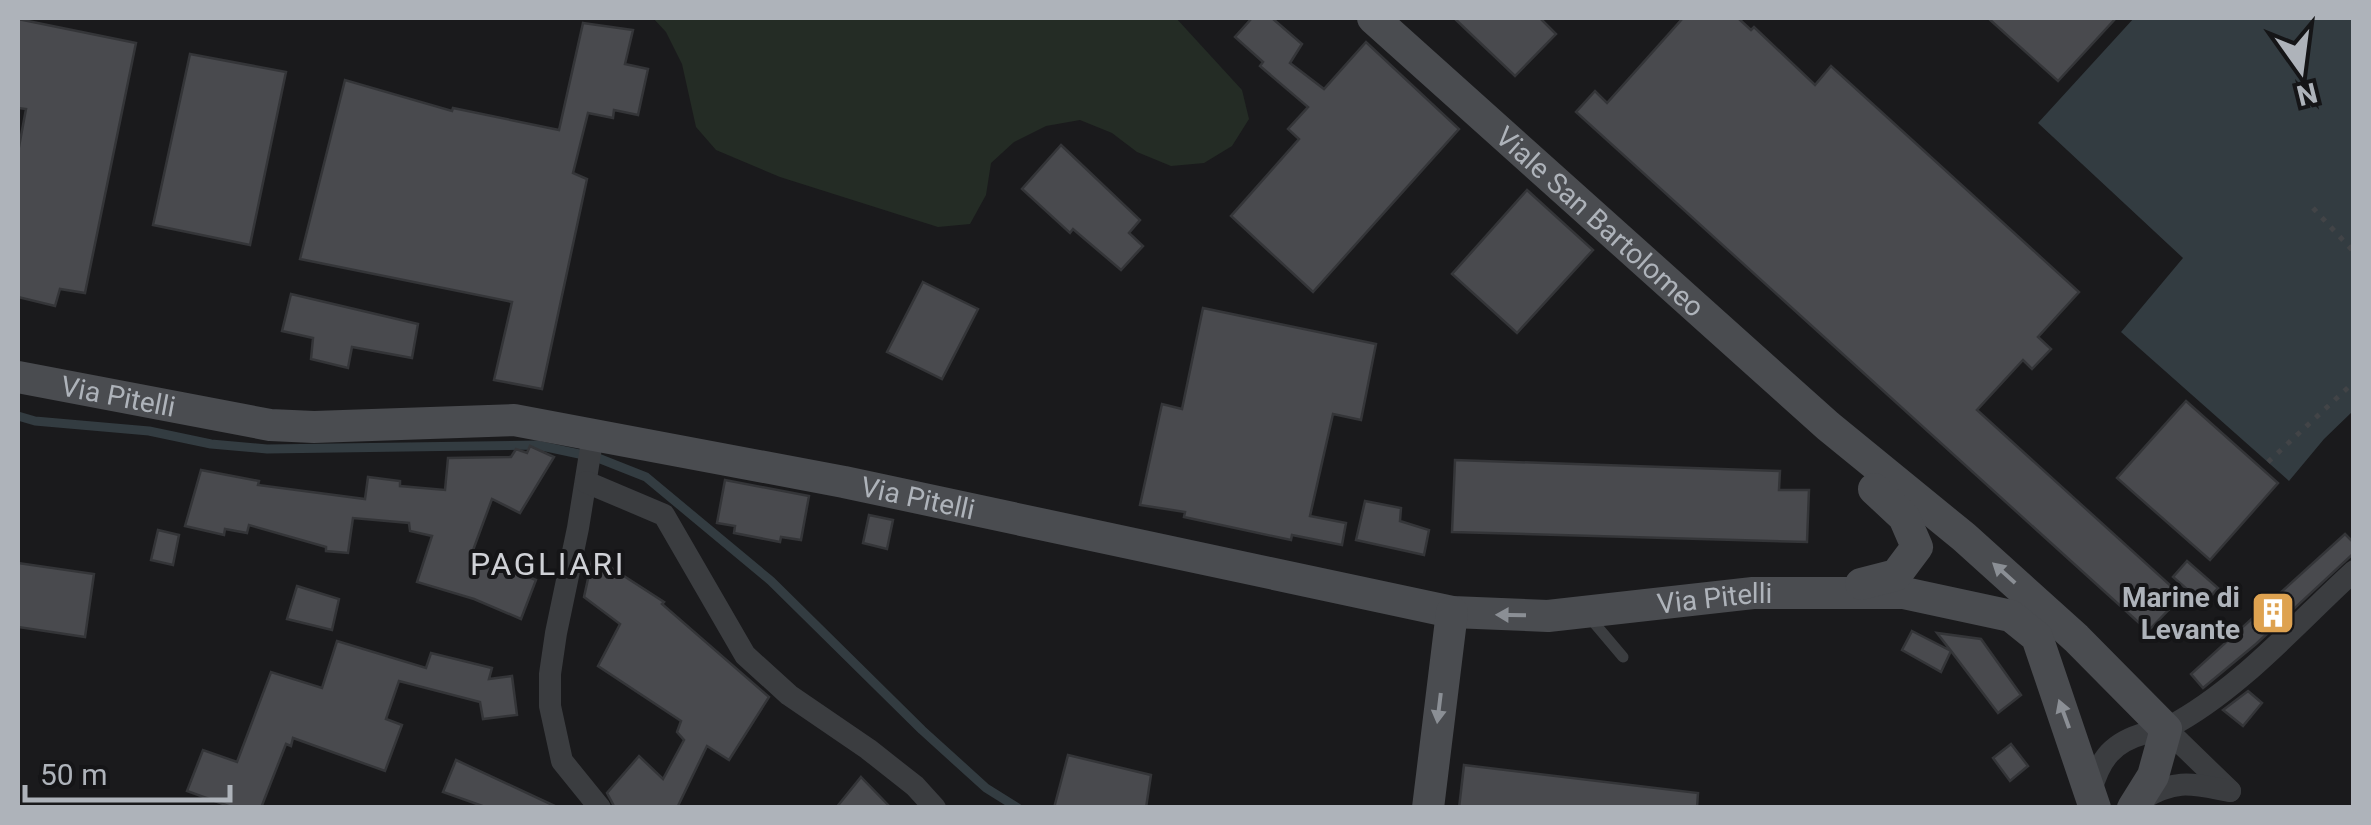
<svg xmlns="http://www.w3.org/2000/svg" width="2371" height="825" font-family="Roboto,sans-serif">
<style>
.green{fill:#242c25}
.water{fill:#333c41}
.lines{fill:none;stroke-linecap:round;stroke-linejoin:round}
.stream{stroke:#333c41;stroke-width:9}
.building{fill:#494a4e;stroke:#343538;stroke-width:2.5}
.path{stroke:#424447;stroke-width:5;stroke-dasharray:5 8;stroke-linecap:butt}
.lane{stroke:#3b3d40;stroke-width:11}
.street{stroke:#3b3d40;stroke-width:22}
.secondary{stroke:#4a4c50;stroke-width:32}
.oneway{fill:#8b8f95}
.labels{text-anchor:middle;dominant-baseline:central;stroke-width:8;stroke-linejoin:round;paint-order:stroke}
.street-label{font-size:28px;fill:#aeb3ba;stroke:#151517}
.poi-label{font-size:28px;font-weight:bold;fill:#aeb3ba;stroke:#151517;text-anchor:end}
.quarter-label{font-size:32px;letter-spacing:2.5px;fill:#cfd1d6;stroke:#151517}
</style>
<rect width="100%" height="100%" fill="#1a1a1c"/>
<path class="green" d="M653 18H1176L1242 90 1249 119 1232 146 1204 163 1171 166 1137 152 1112 133 1080 120 1046 126 1014 142 991 163 986 195 970 224 938 227 780 177 716 150 696 127 682 64 666 32Z"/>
<path class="water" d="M2134 18H2353V411L2324 439 2289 481 2121 332 2183 258 2038 123Z"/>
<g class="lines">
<path class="stream" d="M18 416 35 421 149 431 211 444 267 449 537 445 598 458 646 477 771 581 922 730 986 788 1018 808"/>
</g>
<g class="building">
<path d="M1252 18H1272L1302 44 1290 63 1324 89 1366 42 1459 129 1313 292 1231 216 1299 139 1288 129 1308 107 1260 66 1263 62 1235 37Z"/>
<path d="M1454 18H1540L1556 34 1515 76Z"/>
<path d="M1683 18H1738L1751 30 1754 27 1815 85 1831 66 2079 292 2038 337 2051 349 2032 369 2023 360 1977 410 2182 596 2148 631 1576 112 1595 91 1607 103Z"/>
<path d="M1988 18H2116L2058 81Z"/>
<path d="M18 19 136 43 85 293 60 289 55 306 18 297V152L26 109 18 108Z"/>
<path d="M583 23 633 30 625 64 648 69 638 115 614 110 613 118 588 113 573 173 587 179 542 389 494 380 512 302 300 259 345 80 452 111 453 108 559 130Z"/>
<path d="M190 54 286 72 250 245 153 225Z"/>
<path d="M1061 145 1140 220 1129 233 1143 246 1121 270 1073 229 1070 233 1022 189Z"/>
<path d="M1527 190 1593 250 1517 333 1452 274Z"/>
<path d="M923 282 978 309 942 379 887 352Z"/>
<path d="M291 294 418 324 412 358 352 347 348 368 311 359 313 338 282 331Z"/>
<path d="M1203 308 1376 344 1361 420 1333 414 1310 516 1346 523 1342 545 1292 535 1291 540 1184 517 1185 512 1140 505 1162 404 1182 409Z"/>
<path d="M2186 401 2278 483 2210 560 2117 478Z"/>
<path d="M530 446 554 457 520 513 492 499 472 553 536 580 521 619 474 599 417 582 432 536 410 531 409 523 353 518 348 553 326 551V547L249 525 247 533 225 529 224 535 185 526 201 470 259 481 258 485 365 499 368 477 400 481V486L445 490 448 458 511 457 516 449 527 453Z"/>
<path d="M1455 460 1780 471 1779 490H1809L1807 542 1452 532Z"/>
<path d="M725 480 809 496 801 540 781 537 780 542 734 533 735 526 717 523Z"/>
<path d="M1365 501 1401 508 1400 521 1429 530 1424 555 1356 540Z"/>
<path d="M869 515 893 520 887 549 863 543Z"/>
<path d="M158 530 179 535 173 565 151 560Z"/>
<path d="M2345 534 2354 543V553L2256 644 2203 688 2191 674Z"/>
<path d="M593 556 664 602 662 604 769 697 729 760 707 746 677 808H615L607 793 639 756 663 779 684 740 677 732 681 721 598 666 620 624 584 597Z"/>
<path d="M2187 561 2218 588 2204 604 2173 577Z"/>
<path d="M18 563 94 574 85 637 18 627Z"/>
<path d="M297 586 339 599 332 630 287 619Z"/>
<path d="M1912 631 1951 651 1937 633 1981 639 2021 695 1998 713 1951 651 1941 672 1902 650Z"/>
<path d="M337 641 426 668 431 653 492 668 489 679 512 676 517 715 483 719 480 702 399 681 386 719 402 725 385 771 293 738 291 746 286 744 261 808H234L187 791 203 750 237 762 271 672 322 688Z"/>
<path d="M2248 691 2262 703 2243 726 2223 710Z"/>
<path d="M2011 744 2028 766 2010 781 1993 758Z"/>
<path d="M1068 755 1151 775 1146 808H1054Z"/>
<path d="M456 760 559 808H488L443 792Z"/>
<path d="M1464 765 1698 793 1697 808H1459Z"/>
<path d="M861 777 891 808H836Z"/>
</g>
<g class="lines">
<g class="path">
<path d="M2313 208 2354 252"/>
<path d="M2268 462 2354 382"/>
</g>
<path class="lane" d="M1590 618 1623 657"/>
<g class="street">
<path d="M593 435 578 528 556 633 550 674V706L562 761 600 808"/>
<path d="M586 482 664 515 745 655 789 695 868 749 915 786 935 808"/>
<path d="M2166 729 2230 791"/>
<path d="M2091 791C2100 758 2113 742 2146 733 2154 731 2162 731 2169 727 2239 690 2296 624 2354 571"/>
<path d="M2142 799C2178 778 2192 784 2230 791"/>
</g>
<g class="secondary">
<path id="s1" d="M1373 18 1828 426 1964 537 2076 638 2166 729 2153 776 2133 808"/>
<path id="s2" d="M18 377 270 425 314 427 514 420 844 482 1452 612 1548 616 1753 593H1904L2011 616 2037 637 2095 808"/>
<path d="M1861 584 1896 575 1917 547 1904 517 1874 489"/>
<path d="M1428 808 1452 612"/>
</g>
</g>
<defs><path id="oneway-solid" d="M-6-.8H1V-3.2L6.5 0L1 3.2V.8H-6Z" transform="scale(2.5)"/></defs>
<g class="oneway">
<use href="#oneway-solid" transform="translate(2004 573) rotate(-138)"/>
<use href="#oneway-solid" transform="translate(1511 615) rotate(-179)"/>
<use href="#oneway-solid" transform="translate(1439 708) rotate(97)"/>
<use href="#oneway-solid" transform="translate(2064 714) rotate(-110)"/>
</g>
<defs>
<symbol id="building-square" viewBox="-11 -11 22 22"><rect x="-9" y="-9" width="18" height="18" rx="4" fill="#dea250" stroke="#151517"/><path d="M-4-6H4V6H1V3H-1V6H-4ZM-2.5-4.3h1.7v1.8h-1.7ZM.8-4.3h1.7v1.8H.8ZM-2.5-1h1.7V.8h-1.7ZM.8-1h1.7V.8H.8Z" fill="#fff"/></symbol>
</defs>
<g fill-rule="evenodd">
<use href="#building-square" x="2248" y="588" width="50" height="50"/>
</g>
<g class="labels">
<g class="street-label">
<text stroke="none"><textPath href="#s1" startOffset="305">Viale San Bartolomeo</textPath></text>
<text stroke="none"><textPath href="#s2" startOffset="102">Via Pitelli</textPath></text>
<text stroke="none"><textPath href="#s2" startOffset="912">Via Pitelli</textPath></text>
<text stroke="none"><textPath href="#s2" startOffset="1722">Via Pitelli</textPath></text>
</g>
<g class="poi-label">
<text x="2240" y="597">Marine di<tspan x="2240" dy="32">Levante</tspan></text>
</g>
<g class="quarter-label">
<text x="548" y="564">PAGLIARI</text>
</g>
</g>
<rect width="2371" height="825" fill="none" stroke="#aeb3ba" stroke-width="40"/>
<g transform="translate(2301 70) rotate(166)" stroke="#151517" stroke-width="8" paint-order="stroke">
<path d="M0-8L18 38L0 25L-18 38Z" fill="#aeb3ba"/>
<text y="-15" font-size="28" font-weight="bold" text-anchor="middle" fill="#aeb3ba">N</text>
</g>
<path d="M25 785v15h205v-15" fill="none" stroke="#aeb3ba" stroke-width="5"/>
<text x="40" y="785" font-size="30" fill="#aeb3ba" stroke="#151517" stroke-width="8" paint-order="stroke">50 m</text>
</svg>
